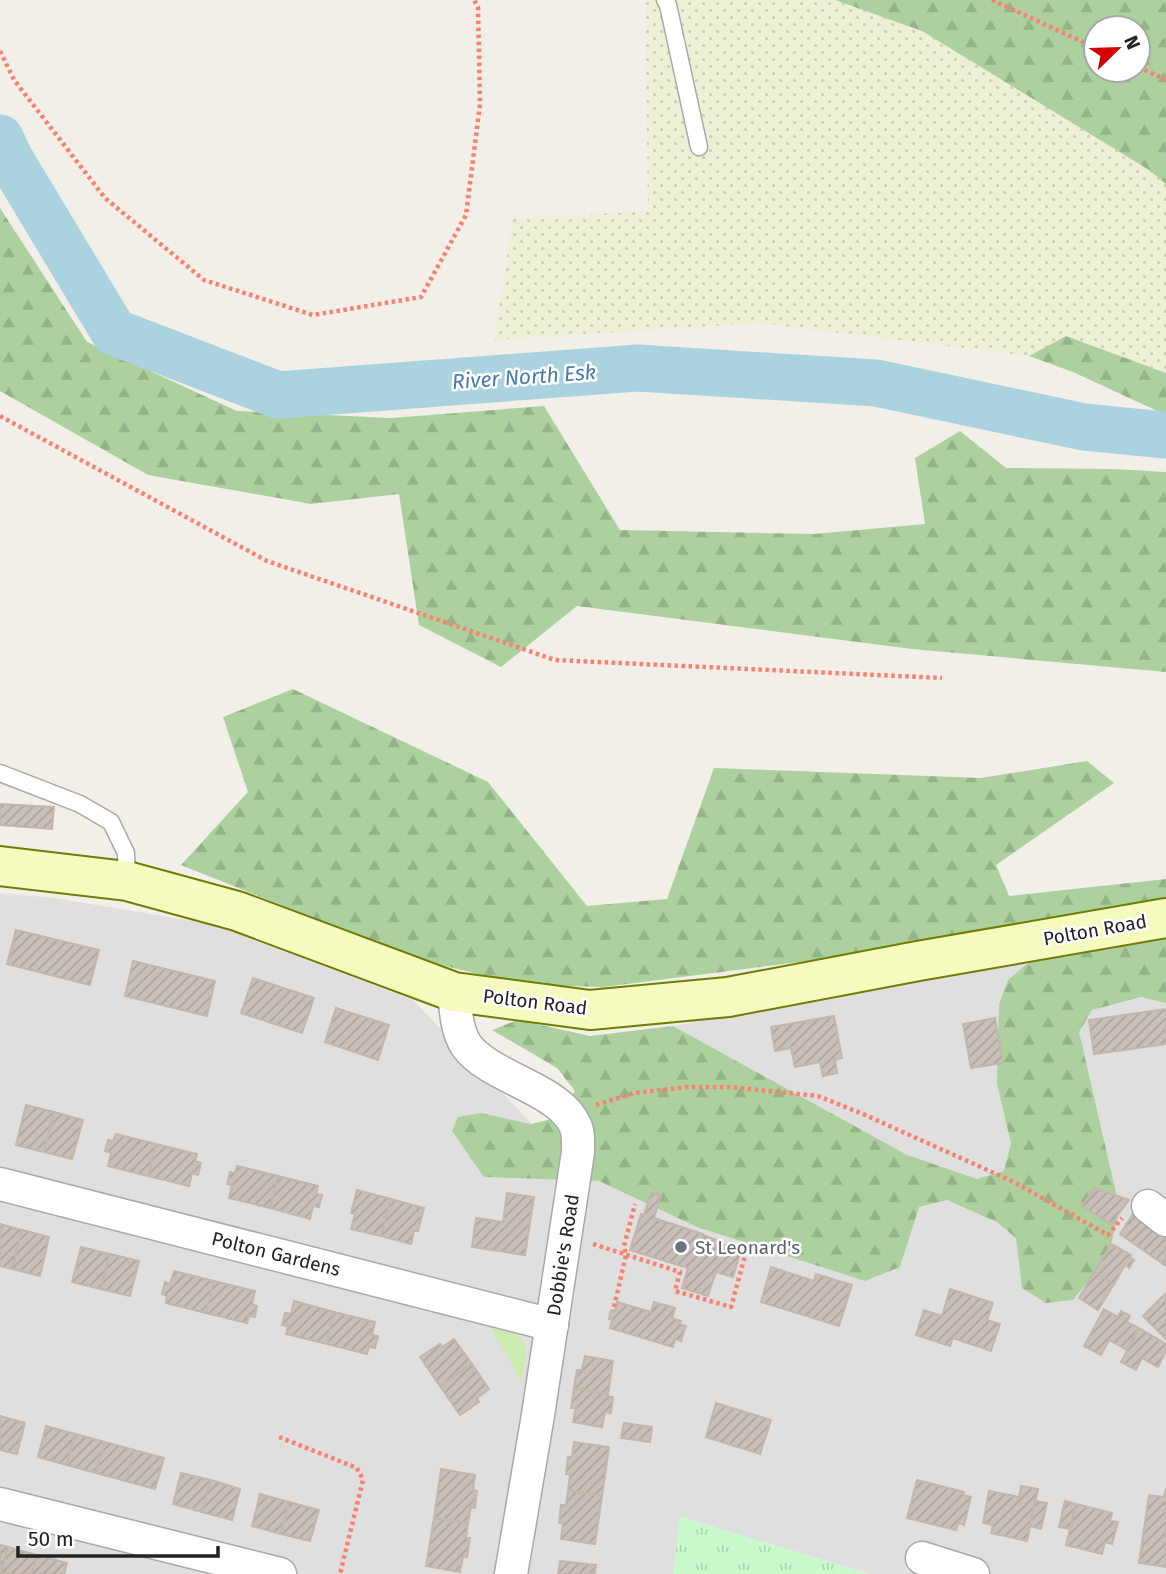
<svg xmlns="http://www.w3.org/2000/svg" width="1166" height="1574" font-family="'Fira Sans',sans-serif">
<style>
.residential{fill:#e0dfdf}
.farmland{fill:url(#farmland-dots)}
.grass{fill:#cdebb0}
.forest{fill:url(#forest-firs);fill-rule:evenodd}
.park{fill:url(#park-tufts)}
.lines{fill:none;stroke-linecap:round;stroke-linejoin:round}
.river{stroke:#aad3df;stroke-width:47}
.building{fill:url(#building-hatch);stroke:#c4b6ab;stroke-width:2}
.lane-casing{stroke:#a9a9a9;stroke-width:19}
.street-casing{stroke:#a9a9a9;stroke-width:35}
.secondary-casing{stroke:#707d05;stroke-width:42}
.path{stroke:#fa8072;stroke-width:4.5;stroke-dasharray:3.5 3.5;stroke-linecap:butt}
.lane{stroke:#fff;stroke-width:16}
.street{stroke:#fff;stroke-width:32}
.secondary{stroke:#f7fabf;stroke-width:38}
.worship-dot{fill:#6b7280;stroke:#fff;stroke-width:2.5}
.labels{text-anchor:middle;dominant-baseline:central;stroke-width:5;stroke-linejoin:round;paint-order:stroke}
.street-label{font-size:19px;fill:#222;stroke:#fff}
.worship-label{font-size:19px;fill:#5b616d;stroke:#fff;text-anchor:start}
.water-label{font-size:21px;font-style:italic;fill:#4a7aab;stroke:#fff}
</style>
<defs>
<pattern id="farmland-dots" width="8" height="8" patternUnits="userSpaceOnUse" patternTransform="scale(1.75)"><rect width="8" height="8" fill="#eef0d5"/><path d="M2 2h.1M6 6h.1" fill="none" stroke="#ccceb7" stroke-width="1.8" stroke-linecap="round"/></pattern>
<pattern id="forest-firs" width="22" height="20" patternUnits="userSpaceOnUse" patternTransform="scale(1.75)"><rect width="22" height="20" fill="#add19e"/><path d="M5 1l3.5 6h-7zM16 11l3.5 6h-7z" fill="#95b388"/></pattern>
<pattern id="park-tufts" width="24" height="20" patternUnits="userSpaceOnUse" patternTransform="scale(1.75)"><rect width="24" height="20" fill="#c8facc"/><path d="M3 7l-1-3M5 7V3M7 7l1-3M15 17l-1-3M17 17v-4M19 17l1-3" fill="none" stroke="#acd6af"/></pattern>
<pattern id="building-hatch" width="6" height="6" patternUnits="userSpaceOnUse" patternTransform="scale(1.75)"><rect width="6" height="6" fill="#c7bfb8"/><path d="M-1 1l2-2M0 6l6-6M5 7l2-2" fill="none" stroke="#aba49e"/></pattern>
</defs>
<rect width="100%" height="100%" fill="#f2efe9"/>
<path class="residential" d="M0 893 54 898 212 924 413 1000 532 1124 599 1181 673 1026 1028 963 1166 935V1574H869L681 1517 673 1574H0Z"/>
<path class="farmland" d="M645 0H835L922 31 1149 170 1166 184V373L1066 336 1029 356 758 323 494 340 513 219 648 211Z"/>
<path class="grass" d="M489 1327C531 1336 529 1341 522 1381Z"/>
<g class="forest">
<path d="M835 0H1166V184L1149 170 922 31ZM1096 28H1138V70H1096Z"/>
<path d="M0 208 87 342 237 411 392 418 544 406 620 530 814 534 925 524 915 458 960 431 1006 468 1112 469 1166 472V672L912 649 577 606 501 667 419 625 399 494 311 504 148 475 0 391Z"/>
<path d="M1066 336 1166 373V415L1073 372 1029 356Z"/>
<path d="M293 689 488 782 587 906 667 899 714 768 981 778 1087 761 1114 783 996 865 1009 896 1166 879V904L869 953 604 987 521 985 414 958 181 865 248 792 223 717Z"/>
<path d="M1166 935V1003L1141 997 1092 1010 1079 1032 1120 1210 1108 1256 1073 1300 1046 1303 1022 1288 1016 1238 997 1222 947 1200 919 1207 900 1267 865 1281 697 1227 599 1181 484 1177 452 1131 458 1117 481 1113 531 1124 556 1118 575 1091 557 1068 492 1030 518 1020 590 1036 673 1026 907 1155 977 1179 1004 1171 1011 1143 997 1084 999 1004 1008 980 1028 963Z"/>
</g>
<path class="park" d="M680 1517 869 1574H673Z"/>
<g class="lines">
<path class="river" d="M0 138 10 159 114 332 278 395 638 368 876 383 1084 427 1166 435"/>
</g>
<g class="building">
<path d="M0 804 54 807 52 829 0 825Z"/>
<path d="M16 930 99 950 90 985 7 964Z"/>
<path d="M133 961 215 981 207 1016 125 996Z"/>
<path d="M253 978 314 998 302 1033 241 1013Z"/>
<path d="M336 1008 389 1025 378 1060 325 1042Z"/>
<path d="M1166 1009V1044L1094 1054 1089 1020Z"/>
<path d="M834 1016 842 1058 835 1060 837 1073 823 1076 820 1062 795 1067 791 1048 775 1051 771 1027Z"/>
<path d="M995 1018 1003 1063 971 1068 963 1024Z"/>
<path d="M26 1105 54 1112 44 1152 16 1145Z"/>
<path d="M54 1112 83 1120 72 1159 44 1152Z"/>
<path d="M116 1134 156 1144 148 1176 108 1166 111 1153 105 1151 108 1140 113 1141Z"/>
<path d="M156 1144 197 1154 195 1161 201 1163 198 1175 192 1173 189 1186 148 1176Z"/>
<path d="M237 1166 278 1176 270 1208 229 1198 232 1185 227 1184 230 1172 235 1173Z"/>
<path d="M278 1176 318 1186 316 1194 322 1195 319 1207 313 1206 310 1219 270 1208Z"/>
<path d="M1094 1188 1129 1200 1111 1224 1082 1206Z"/>
<path d="M357 1190 391 1199 381 1236 351 1229 355 1214 351 1213Z"/>
<path d="M507 1193 534 1197 525 1255 472 1247 476 1218 503 1222Z"/>
<path d="M651 1193 661 1195 654 1218 703 1234V1235L722 1242 721 1244 741 1250 733 1277 716 1272 708 1296 682 1288 688 1268 630 1250 641 1214 644 1215Z"/>
<path d="M391 1199 424 1208 418 1231H414L411 1244 381 1236Z"/>
<path d="M1135 1211 1166 1233V1266L1120 1234Z"/>
<path d="M0 1224 22 1230 12 1269 0 1266Z"/>
<path d="M22 1230 49 1237 40 1276 12 1269Z"/>
<path d="M1111 1244 1131 1255 1129 1257 1134 1260 1129 1268 1125 1265 1114 1284 1094 1272Z"/>
<path d="M81 1247 110 1254 101 1289 72 1282Z"/>
<path d="M110 1254 139 1261 130 1296 101 1289Z"/>
<path d="M771 1267 814 1281 816 1274 852 1285 839 1326 761 1302Z"/>
<path d="M174 1271 214 1281 206 1313 166 1303 167 1296 162 1294 165 1282 170 1284Z"/>
<path d="M1094 1272 1114 1284 1098 1310 1079 1298Z"/>
<path d="M214 1281 255 1291 252 1304 257 1306 255 1317 249 1316 247 1323 206 1313Z"/>
<path d="M950 1289 993 1303 987 1320 1000 1324 991 1351 953 1338 950 1346 916 1335 924 1310 942 1316Z"/>
<path d="M1166 1293V1339L1143 1316Z"/>
<path d="M294 1301 334 1312 327 1344 286 1334 288 1326 282 1325 285 1313 291 1314Z"/>
<path d="M617 1302 651 1312 654 1302 675 1308 672 1318 681 1321 679 1324 686 1326 681 1341 675 1339 673 1347 610 1328 612 1320 609 1319 611 1310 615 1311Z"/>
<path d="M1104 1309 1118 1317 1121 1311 1130 1316 1127 1322 1139 1328 1127 1350 1109 1340 1101 1355 1084 1346Z"/>
<path d="M334 1312 375 1322 372 1335 378 1336 375 1348 369 1347 367 1354 327 1344Z"/>
<path d="M1139 1328 1166 1344V1351L1158 1367 1142 1358 1136 1370 1121 1362Z"/>
<path d="M454 1339 472 1364 440 1386 420 1357 440 1344 442 1347Z"/>
<path d="M585 1356 613 1361 608 1394 574 1388 577 1370H582Z"/>
<path d="M472 1364 489 1389 477 1398 479 1402 460 1415 440 1386Z"/>
<path d="M574 1388 608 1394 607 1396 613 1397 611 1413 605 1412 602 1427 573 1422 576 1408H571Z"/>
<path d="M716 1403 771 1420 760 1454 706 1437Z"/>
<path d="M0 1416 25 1423 17 1454 0 1450Z"/>
<path d="M624 1423 652 1427 650 1442 621 1438Z"/>
<path d="M46 1426 75 1434 67 1465 38 1457Z"/>
<path d="M75 1434 105 1442 96 1473 67 1465Z"/>
<path d="M105 1442 134 1450 126 1481 96 1473Z"/>
<path d="M574 1442 609 1447 602 1496 568 1491 570 1474H566L568 1457H572Z"/>
<path d="M134 1450 164 1458 155 1489 126 1481Z"/>
<path d="M441 1469 475 1475 473 1490 477 1491 475 1508 471 1507 468 1523 434 1518Z"/>
<path d="M181 1473 211 1480 202 1512 173 1504Z"/>
<path d="M211 1480 240 1489 232 1520 202 1512Z"/>
<path d="M917 1480 964 1492 963 1495 971 1497 964 1525 958 1523 956 1530 907 1518Z"/>
<path d="M1021 1486 1038 1489 1027 1541 991 1533 993 1525 983 1523 989 1491 1019 1497Z"/>
<path d="M1166 1488V1567L1139 1563 1149 1495 1164 1497Z"/>
<path d="M568 1491 602 1496 595 1544 561 1539 563 1523H559L561 1505H566Z"/>
<path d="M260 1494 289 1502 281 1534 252 1526Z"/>
<path d="M1035 1501 1047 1503 1041 1529 1030 1526Z"/>
<path d="M1065 1501 1076 1504 1070 1529 1059 1527Z"/>
<path d="M289 1502 319 1510 310 1541 281 1534Z"/>
<path d="M1076 1504 1112 1513 1110 1521 1118 1522 1112 1544 1105 1542 1102 1554 1066 1545Z"/>
<path d="M434 1518 468 1523 466 1538H470L467 1557 463 1556 460 1572 426 1566Z"/>
<path d="M0 1545 8 1547 1 1574H0Z"/>
<path d="M8 1547 37 1555 32 1574H1Z"/>
<path d="M37 1555 67 1563 64 1574H32Z"/>
<path d="M560 1561 596 1565 595 1574H558Z"/>
</g>
<g class="lines">
<defs>
<g id="lane">
<path d="M665 0 668 5 699 147"/>
<path d="M0 773 80 804 111 822 126 853 127 881"/>
</g>
<g id="street">
<path d="M454 992C456 1010 456 1029 466 1045 489 1078 559 1088 575 1125 579 1133 578 1143 578 1152L538 1415 511 1574"/>
<path d="M0 1184 552 1325"/>
<path d="M1148 1206 1166 1220"/>
<path d="M0 1504 280 1574"/>
<path d="M922 1558 973 1574"/>
</g>
<path id="secondary" d="M0 866 127 881 237 911 454 992 590 1010 728 997 918 961 1166 918"/>
</defs>
<use href="#lane" class="lane-casing"/>
<use href="#street" class="street-casing"/>
<use href="#secondary" class="secondary-casing"/>
<g class="path">
<path d="M992 0 1096 48"/>
<path d="M0 51 14 80 105 198 204 280 313 315 421 297 466 215 480 104 478 7 474 0"/>
<path d="M1138 67 1166 80"/>
<path d="M0 416 267 561 555 660 942 678"/>
<path d="M596 1105 634 1093 688 1087H730L818 1096 863 1114 1014 1182 1108 1235 1122 1218"/>
<path d="M593 1244 680 1272 675 1291 731 1307 746 1252"/>
<path d="M614 1307 626 1255 624 1246 635 1204"/>
<path d="M279 1437 357 1468 363 1480 340 1574"/>
</g>
<use href="#lane" class="lane"/>
<use href="#street" class="street"/>
<use href="#secondary" class="secondary"/>
</g>
<circle class="worship-dot" cx="681" cy="1247" r="7"/>
<g class="labels">
<g class="street-label">
<text transform="translate(1095 930) rotate(-10)">Polton Road</text>
<text transform="translate(535 1002) rotate(7)">Polton Road</text>
<text transform="translate(276 1254) rotate(14)">Polton Gardens</text>
<text transform="translate(563 1255) rotate(-81)">Dobbie's Road</text>
</g>
<g class="worship-label">
<text x="695" y="1247">St Leonard's</text>
</g>
<g class="water-label">
<text transform="translate(524 377) rotate(-4)">River North Esk</text>
</g>
</g>
<g transform="translate(1117 49) rotate(67)"><circle r="33" fill="#ffffff" stroke="#a7a7a7" stroke-width="2"/>
<path d="M0-5L12 26L0 18L-12 26Z" fill="#d40000"/>
<text y="-10" font-size="19" font-weight="bold" text-anchor="middle" fill="#222222">N</text>
</g>
<path d="M18 1546v10h200v-10" fill="none" stroke="#222222" stroke-width="3.5"/>
<text x="28" y="1546" font-size="21" fill="#222222" stroke="#ffffff" stroke-width="5" paint-order="stroke">50 m</text>
</svg>
